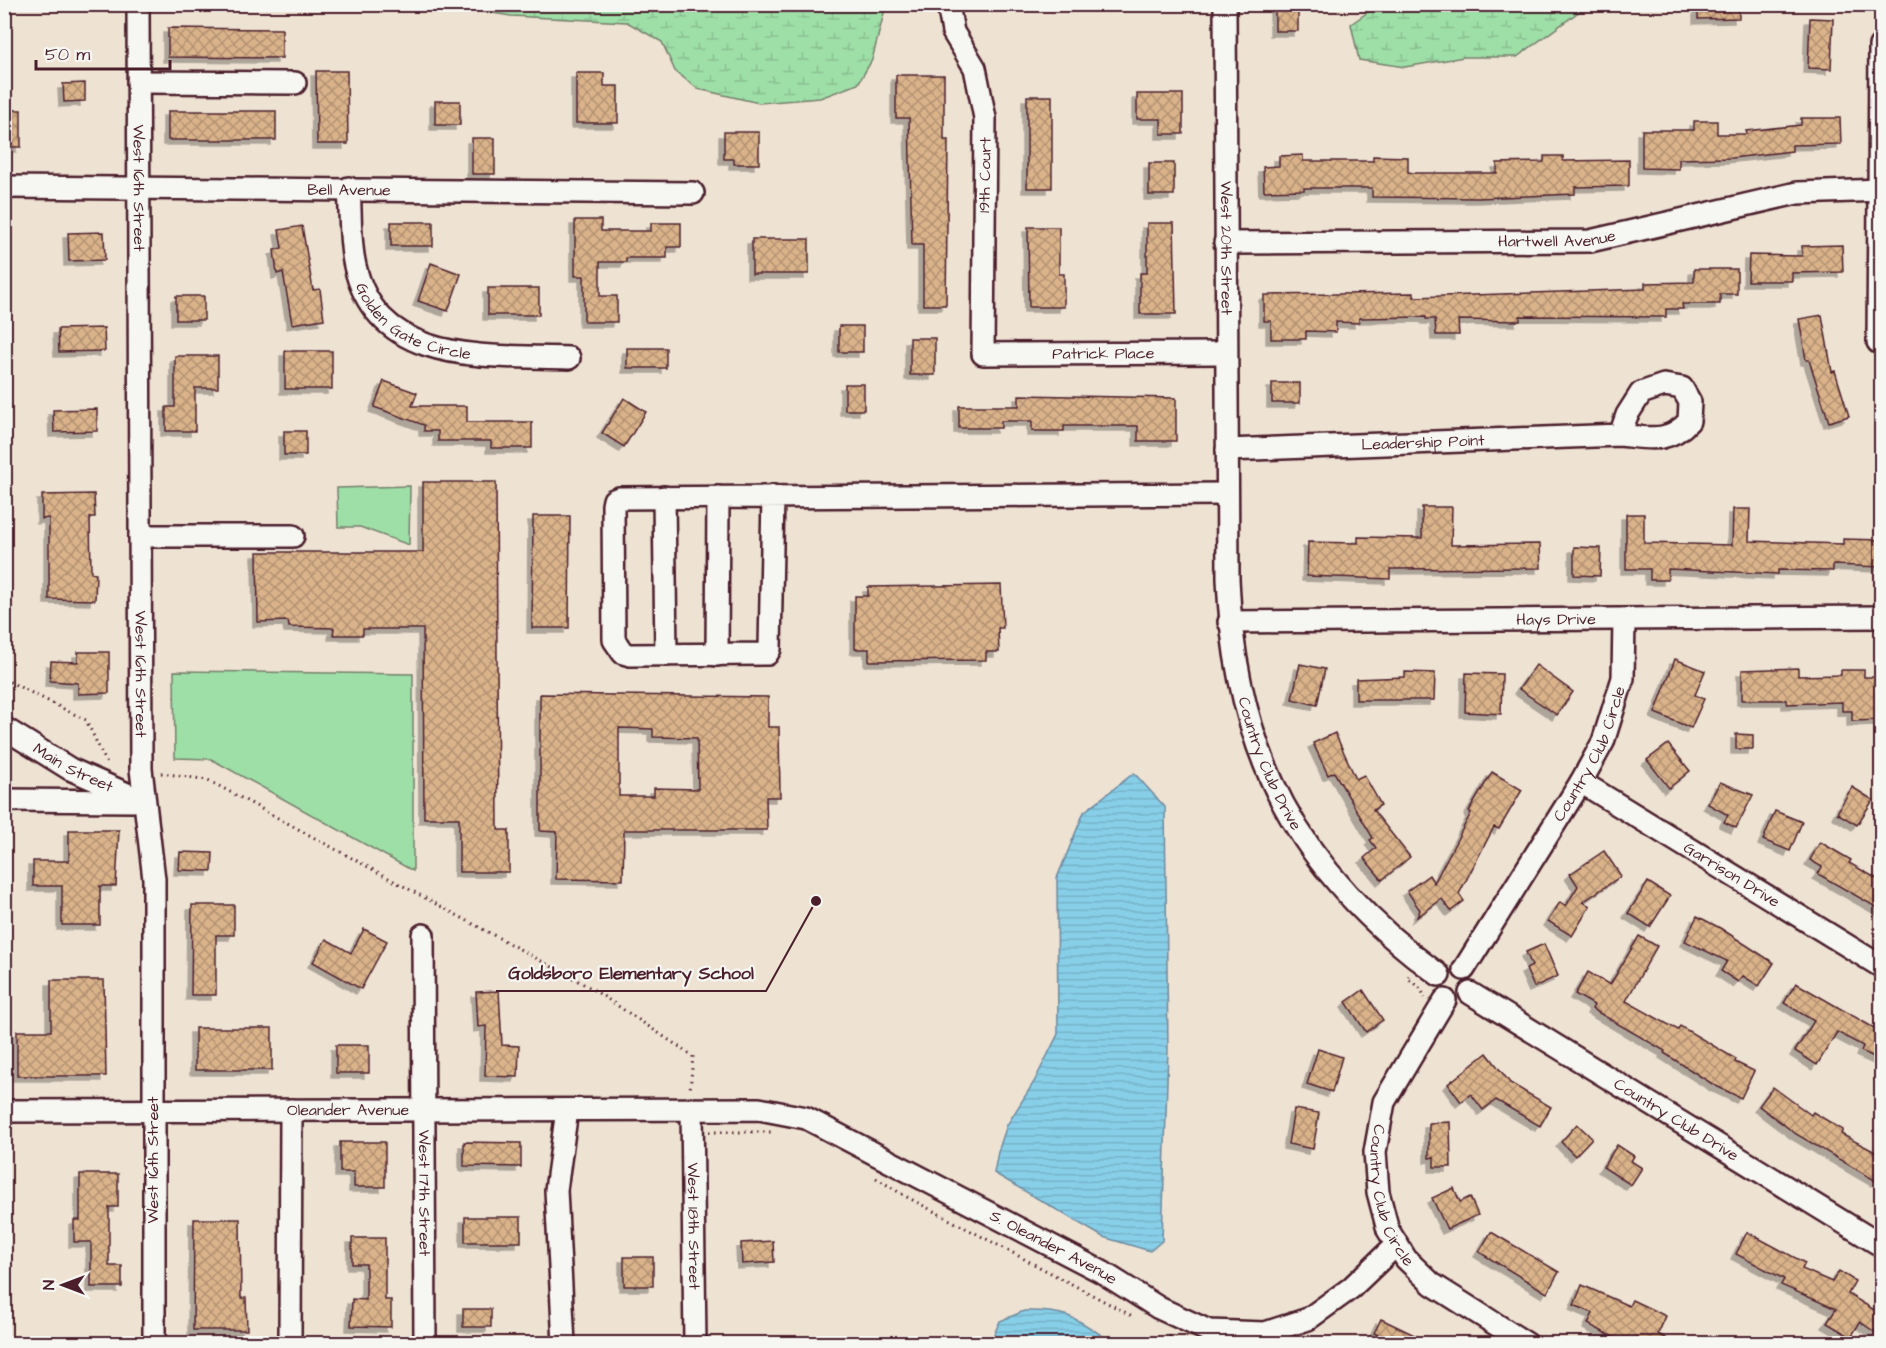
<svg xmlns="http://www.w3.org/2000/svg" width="1886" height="1348" font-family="'Architects Daughter',sans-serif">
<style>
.wetland{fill:url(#wetland-marsh);stroke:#747f6a;stroke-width:1.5}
.park{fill:#9edfa8;stroke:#747f6a;stroke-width:1.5}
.water{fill:url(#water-rules);stroke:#6f899c;stroke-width:1.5}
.building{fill:url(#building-cross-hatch);stroke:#4a1f2b;stroke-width:1.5;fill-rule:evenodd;filter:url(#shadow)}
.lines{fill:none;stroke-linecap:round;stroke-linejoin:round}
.minor-casing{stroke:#4a1f2b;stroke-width:26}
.path{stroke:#4a1f2b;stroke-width:3;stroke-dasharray:1.5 4.5;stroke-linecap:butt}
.minor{stroke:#f6f6f2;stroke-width:21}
.labels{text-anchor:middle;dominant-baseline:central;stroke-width:4.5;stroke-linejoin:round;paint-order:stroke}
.street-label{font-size:16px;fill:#4a1f2b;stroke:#f6f6f2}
.leader{fill:none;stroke:#4a1f2b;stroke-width:2}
.callout-dot{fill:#4a1f2b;stroke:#f6f6f2;stroke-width:2}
.callout-label{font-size:18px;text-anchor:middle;font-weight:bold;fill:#4a1f2b;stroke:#f6f6f2;stroke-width:4.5;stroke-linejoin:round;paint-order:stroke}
</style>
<defs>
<pattern id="wetland-marsh" width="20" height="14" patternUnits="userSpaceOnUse" patternTransform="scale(1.5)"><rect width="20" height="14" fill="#9edfa8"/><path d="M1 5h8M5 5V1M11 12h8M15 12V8" fill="none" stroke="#8abf91"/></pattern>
<pattern id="water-rules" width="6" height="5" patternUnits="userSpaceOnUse" patternTransform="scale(1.5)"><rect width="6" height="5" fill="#87cfe8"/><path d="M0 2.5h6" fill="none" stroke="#76b1c7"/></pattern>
<pattern id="building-cross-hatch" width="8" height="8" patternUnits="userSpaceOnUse" patternTransform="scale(1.5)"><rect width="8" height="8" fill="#dab38b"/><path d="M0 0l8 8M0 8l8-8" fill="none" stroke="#b39172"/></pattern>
<filter id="shadow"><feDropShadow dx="-5" dy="5" stdDeviation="0" flood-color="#0004"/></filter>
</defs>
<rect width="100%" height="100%" fill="#eee2d3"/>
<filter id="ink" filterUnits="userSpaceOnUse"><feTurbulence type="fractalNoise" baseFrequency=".0167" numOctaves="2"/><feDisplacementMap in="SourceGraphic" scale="12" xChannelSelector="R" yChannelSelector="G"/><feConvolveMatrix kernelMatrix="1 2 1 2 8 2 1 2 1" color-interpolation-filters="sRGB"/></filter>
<g filter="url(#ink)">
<g class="wetland">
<path d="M886 5 872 60 858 84 820 98 759 103 698 89 675 71 662 42 627 22 511 16 442 5Z"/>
<path d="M1378 5V4L1588 5 1517 57H1464L1405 67 1359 60 1351 24Z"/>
</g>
<g class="park">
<path d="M410 486 409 545 360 527H338L337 488Z"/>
<path d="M174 671 413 674V871L211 759 175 758Z"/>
</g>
<g class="water">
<path d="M1134 773 1165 807 1168 1049 1162 1241 1150 1251 1103 1237 994 1173 998 1152 1007 1125 1034 1082 1058 1034 1057 878 1084 812Z"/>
<path d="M1024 1311C1070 1310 1077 1319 1113 1343H990L1000 1321Z"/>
</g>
<g class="building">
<rect x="1275" y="4" width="23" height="27"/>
<path d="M1698 4H1739V18L1698 19Z"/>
<path d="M1810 18 1833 19 1831 69 1808 68Z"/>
<path d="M168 28 282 29V58L168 57Z"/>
<path d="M316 71H347L348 144H317Z"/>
<path d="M576 73H604V86H618V123H576Z"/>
<path d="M896 75H944V140H948L946 305H923V245H912L909 118H896Z"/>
<path d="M85 83V101L64 102 63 84Z"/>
<path d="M1137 94H1183V134H1161V119H1137Z"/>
<rect x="1027" y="96" width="25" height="92"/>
<rect x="435" y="101" width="25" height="24"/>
<rect x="4" y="110" width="17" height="37"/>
<rect x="168" y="111" width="108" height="29"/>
<path d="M1801 118H1840L1841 144 1792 145V151L1732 158 1679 159V169L1642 168V130H1694V121H1717V134H1747L1746 131 1801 125Z"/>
<path d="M724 132H759V164H734V159H724Z"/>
<rect x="472" y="138" width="23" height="36"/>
<path d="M1303 155V161H1373V156L1408 157V172L1414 173H1497V163L1544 162V156H1563V161L1629 160V186L1575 187V194L1479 198 1372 197V188H1304V190L1264 191 1263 167 1279 166V156Z"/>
<rect x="1149" y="163" width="25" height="32"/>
<path d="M575 220H601V231H651V223H681V247H667V258H626V262H600V296H617V322H584V276H575Z"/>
<rect x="391" y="222" width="42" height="24"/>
<path d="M1147 223H1174L1176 314H1140V273H1147Z"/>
<path d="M302 226 313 290 320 289 324 319 292 324 283 272 277 274 274 250 282 248 279 230Z"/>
<path d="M1028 227H1059V274H1064V307H1029Z"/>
<path d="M104 232 105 260 69 261 68 233Z"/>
<rect x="752" y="239" width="57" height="35"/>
<path d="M1842 245 1843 272 1792 273V281H1748L1749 255 1802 256V246Z"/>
<path d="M431 263 461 274 448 311 418 301Z"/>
<path d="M1694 269H1737V294H1720V304H1682L1683 309H1666V317L1520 316V321L1458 320 1459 335H1436L1435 319H1426V317L1359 318V323L1336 322V332L1306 331V339H1271V321H1264V295L1414 293V297L1645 289V283L1694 282Z"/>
<rect x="488" y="288" width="51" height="27"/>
<rect x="176" y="296" width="28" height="24"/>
<path d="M1822 315 1832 372 1835 371 1849 416 1829 422 1809 360H1806L1799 319Z"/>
<rect x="839" y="326" width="24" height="26"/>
<path d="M104 328 105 351 59 352 58 329Z"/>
<rect x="910" y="338" width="25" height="37"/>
<rect x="627" y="348" width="39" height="20"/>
<rect x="285" y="351" width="47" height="38"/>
<path d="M175 356H218V388H195V431H166V407H175Z"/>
<path d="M384 381 417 393 412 406H467V422H532V448H491V441H438V431H424V425L374 407Z"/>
<rect x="1272" y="383" width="28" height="20"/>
<rect x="845" y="384" width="19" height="26"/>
<path d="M1019 395 1176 398V441H1138V426H1064V431H1032V421H1001V428H959V406H1019Z"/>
<path d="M624 398 646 412 624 447 602 433Z"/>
<path d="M97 409V431L54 432 53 410Z"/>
<rect x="284" y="431" width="22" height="24"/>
<path d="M423 482H496L498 830H509V872H459V818H424L423 629H363V635H333L334 628 289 627 288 621 258 622 257 552H423Z"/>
<path d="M94 494 95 517H90L91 573 96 574 95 600 49 599V518L42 519V495Z"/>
<path d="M1422 507H1452L1451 545 1540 544 1541 568 1390 569V579L1307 576 1308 542 1358 543V537L1422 538Z"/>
<path d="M1733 509H1750L1749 541 1843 544V539L1881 540V567L1833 565V571L1778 570V574L1668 569V580H1650V569H1626V514H1644V543L1732 545Z"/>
<path d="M533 516H570L569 628H532Z"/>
<path d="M1574 547 1601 548 1600 576 1574 575Z"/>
<path d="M1001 585 1003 628H998L999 652H986V660L869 661V649H855V596H868V587Z"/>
<path d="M78 652H109V693L78 694V683L50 681 51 661 78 662Z"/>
<path d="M1675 659 1705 671 1695 695 1704 699 1691 728 1655 713Z"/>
<path d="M1300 664 1325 669 1317 705 1292 699Z"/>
<path d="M1536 665 1573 692 1557 715 1519 689Z"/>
<path d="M1798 668V676L1841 675V670H1864V677H1880L1881 720 1852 721V711H1842V702L1787 704V700H1742V670Z"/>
<path d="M1405 672 1435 673 1434 700H1356V679L1405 677Z"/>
<path d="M1466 673 1502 674 1501 714 1465 712Z"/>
<path d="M540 694 768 697V727H779L780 797H766L767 830H624L623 880 556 879 557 832 540 831ZM619 728 653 729V737L697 738 698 789 654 788V796H619Z"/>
<path d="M1335 733 1356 779 1364 775 1381 805 1373 810 1410 857 1382 880 1364 858 1376 848 1370 840 1373 838 1334 772 1328 775 1313 743Z"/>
<path d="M1736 734 1753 735V749H1736Z"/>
<path d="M1668 744 1690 771 1669 788 1647 760Z"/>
<path d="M1492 772 1522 790 1499 829 1494 827 1459 894 1464 901 1451 911 1442 899 1417 917 1420 910 1407 891 1429 875 1434 883 1471 813 1469 811Z"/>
<path d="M1720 782 1753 795 1736 828 1724 822 1728 815 1708 804Z"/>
<path d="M1852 787 1873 800 1857 825 1837 813Z"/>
<path d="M1775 811 1802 822 1790 851 1763 840Z"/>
<path d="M69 830H119L116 886H100V925H62V886H33V861H69Z"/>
<path d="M1820 842 1851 860 1849 863 1881 881V910L1818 874 1822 867 1810 860Z"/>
<path d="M1604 851 1621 876 1583 902 1590 906 1572 936 1548 921 1560 902 1566 906 1578 886 1570 874Z"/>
<path d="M180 852 213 853 212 871 179 870Z"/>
<path d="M1648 882 1670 896 1650 927 1628 913Z"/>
<path d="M192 905H234V935H216V995H191Z"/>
<path d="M1697 916 1720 928 1774 963 1759 986 1743 976 1738 982 1721 971 1727 961 1685 941Z"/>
<path d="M364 929 387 941 361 989 313 962 326 939 351 953Z"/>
<path d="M1639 936 1657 946 1626 1001 1678 1030 1680 1026 1736 1059 1735 1062 1754 1071 1741 1098 1714 1085 1664 1053 1665 1051 1592 1009 1594 1005 1575 994 1588 972 1610 985Z"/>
<path d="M1544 944 1558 976 1534 987 1526 969 1532 966 1526 952Z"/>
<path d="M51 980H104L106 1076H17V1031H51Z"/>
<path d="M1796 983 1881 1032V1060L1861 1051 1863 1046 1837 1032 1817 1065 1795 1051 1814 1021 1784 1003Z"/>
<path d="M1363 990 1383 1020 1366 1032 1346 1002Z"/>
<path d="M499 991 502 1045 519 1046 518 1077 485 1076 486 1026 478 1027 476 992Z"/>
<rect x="195" y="1028" width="77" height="42"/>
<rect x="336" y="1045" width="33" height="28"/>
<path d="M1318 1049 1342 1057 1332 1092 1307 1084Z"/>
<path d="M1487 1053 1510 1083 1551 1107 1540 1126 1496 1100 1483 1110 1471 1094 1461 1102 1448 1084Z"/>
<path d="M1773 1087 1811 1115 1813 1112 1843 1130 1841 1134 1881 1155V1170L1876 1181 1796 1134 1759 1106Z"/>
<path d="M1294 1109 1319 1113 1313 1149 1288 1144Z"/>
<path d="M1450 1122 1451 1167H1434V1157L1429 1158V1123Z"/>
<path d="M1577 1124 1592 1138 1575 1156 1561 1142Z"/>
<path d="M340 1142H385V1187H354V1172H340Z"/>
<path d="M464 1142 521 1143V1167L464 1166Z"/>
<path d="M1617 1145 1634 1156 1631 1161 1642 1168 1631 1185 1603 1167Z"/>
<path d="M80 1174H118V1207H109V1266H122V1287H91V1242H74V1220H80Z"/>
<path d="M1454 1188 1460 1202 1470 1197 1478 1215 1447 1229 1432 1198Z"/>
<rect x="465" y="1217" width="56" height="25"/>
<path d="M194 1219H240L241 1298H246L247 1330H193Z"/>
<path d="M1491 1232 1559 1272 1547 1293 1479 1252Z"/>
<path d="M1747 1232 1805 1263 1802 1269 1832 1282 1839 1271 1855 1281 1848 1294 1881 1314V1336L1860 1322 1851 1337 1827 1323 1836 1309 1781 1285 1784 1279 1736 1254Z"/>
<path d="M352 1238H385V1300H391V1327L351 1326 352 1299 366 1300V1264H352Z"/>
<path d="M773 1241 774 1262 742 1264 741 1243Z"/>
<rect x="624" y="1257" width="29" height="29"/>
<path d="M1582 1285 1629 1306 1632 1300 1666 1316 1658 1334 1676 1344H1626L1588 1324 1593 1313 1574 1305Z"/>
<rect x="463" y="1309" width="28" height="18"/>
<path d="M1381 1319 1433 1344H1377L1381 1336 1374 1333Z"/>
</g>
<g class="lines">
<defs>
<g id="minor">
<path id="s1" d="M138 4 141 769 154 879V1344"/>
<path id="s2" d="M948 4 953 32 975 68 985 118 983 354 1225 353"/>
<path id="s3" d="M1225 4 1228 579C1235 754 1298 872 1439 975"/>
<path d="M138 82 295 83"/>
<path id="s4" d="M4 187 693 193"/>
<path id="s5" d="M349 188C351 213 349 241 355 266 378 367 488 355 569 358"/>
<path id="s6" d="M1225 243 1590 241 1797 193 1882 190"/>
<path d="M1878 342 1880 46"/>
<path id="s7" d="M1227 450 1620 435C1649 438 1668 444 1689 421L1690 402 1682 388 1664 385 1641 393 1627 415 1620 435"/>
<path d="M773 496 770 649 767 654 630 655 623 653 614 640 613 505 614 500 619 498 1227 494"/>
<path d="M664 497 666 655"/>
<path d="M140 536H293"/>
<path id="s8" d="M1229 622 1882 617"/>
<path d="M717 655 718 497"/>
<path id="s9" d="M4 728 70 769 143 801"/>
<path id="s10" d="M1581 782 1882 967"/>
<path d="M4 800 133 801"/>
<path id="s11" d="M423 935 425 1344"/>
<path id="s12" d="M1464 969 1581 782 1603 742 1623 678 1624 619"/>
<path id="s13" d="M1470 993 1882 1246"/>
<path id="s14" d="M1445 1000 1384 1102 1375 1152 1378 1192 1388 1230 1406 1259 1432 1284 1527 1344"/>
<path id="s15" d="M692 1109 695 1344"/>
<path id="s16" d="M4 1111 759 1109 806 1118 1102 1272 1159 1308 1209 1331 1265 1333 1308 1319 1351 1288 1397 1244"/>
<path d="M290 1344 291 1110"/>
<path d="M564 1344 556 1190 567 1110"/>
</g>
</defs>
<use href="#minor" class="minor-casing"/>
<g class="path">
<path d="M4 679 86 720 107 764"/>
<path d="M161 773 208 780 591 988 693 1056 690 1091"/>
<path d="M1409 976 1407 978 1421 989 1425 998"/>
<path d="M709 1132H772"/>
<path d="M876 1178 905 1196 1134 1317"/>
<path d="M1169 1336 1184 1344"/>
</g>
<use href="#minor" class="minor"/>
</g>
</g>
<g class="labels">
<g class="street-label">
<text transform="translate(985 175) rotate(-89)">19th Court</text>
<text stroke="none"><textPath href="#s1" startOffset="184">West 16th Street</textPath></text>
<text stroke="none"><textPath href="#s4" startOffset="345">Bell Avenue</textPath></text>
<text stroke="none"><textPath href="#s6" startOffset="332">Hartwell Avenue</textPath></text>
<text stroke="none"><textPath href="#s3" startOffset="244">West 20th Street</textPath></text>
<text stroke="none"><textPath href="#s5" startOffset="166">Golden Gate Circle</textPath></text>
<text stroke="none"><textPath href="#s2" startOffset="478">Patrick Place</textPath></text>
<text stroke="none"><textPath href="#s7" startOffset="196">Leadership Point</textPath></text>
<text stroke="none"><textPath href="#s8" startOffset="327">Hays Drive</textPath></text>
<text stroke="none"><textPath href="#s1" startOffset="670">West 16th Street</textPath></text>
<text stroke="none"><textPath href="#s12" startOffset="250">Country Club Circle</textPath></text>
<text stroke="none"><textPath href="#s3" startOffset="766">Country Club Drive</textPath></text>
<text stroke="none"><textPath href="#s9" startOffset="80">Main Street</textPath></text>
<text stroke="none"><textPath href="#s10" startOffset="177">Garrison Drive</textPath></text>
<text stroke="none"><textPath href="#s16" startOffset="344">Oleander Avenue</textPath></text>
<text stroke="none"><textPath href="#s13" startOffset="242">Country Club Drive</textPath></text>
<text transform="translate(153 1160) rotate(-90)">West 16th Street</text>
<text stroke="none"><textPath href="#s11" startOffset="258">West 17th Street</textPath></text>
<text stroke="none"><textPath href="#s14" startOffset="216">Country Club Circle</textPath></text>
<text stroke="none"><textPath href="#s15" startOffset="117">West 18th Street</textPath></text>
<text stroke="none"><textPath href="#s16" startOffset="1082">S. Oleander Avenue</textPath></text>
</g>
</g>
<path class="leader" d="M816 901L766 991H496"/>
<circle class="callout-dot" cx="816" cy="901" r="6"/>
<g class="callout-label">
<text x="631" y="979">Goldsboro Elementary School</text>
</g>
<rect width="1886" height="1348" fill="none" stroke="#f6f6f2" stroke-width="24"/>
<rect x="12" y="12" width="1862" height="1324" fill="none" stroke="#4a1f2b" stroke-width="2" filter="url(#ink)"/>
<g transform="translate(63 1285) rotate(270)" stroke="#f6f6f2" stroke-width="4.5" paint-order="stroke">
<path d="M0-4.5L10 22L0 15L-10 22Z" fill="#4a1f2b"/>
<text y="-9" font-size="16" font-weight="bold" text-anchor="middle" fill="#4a1f2b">N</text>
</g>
<path d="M36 60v9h134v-9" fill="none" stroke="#4a1f2b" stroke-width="3"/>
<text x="45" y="60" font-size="18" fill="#4a1f2b" stroke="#f6f6f2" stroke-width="4.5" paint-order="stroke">50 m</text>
</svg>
